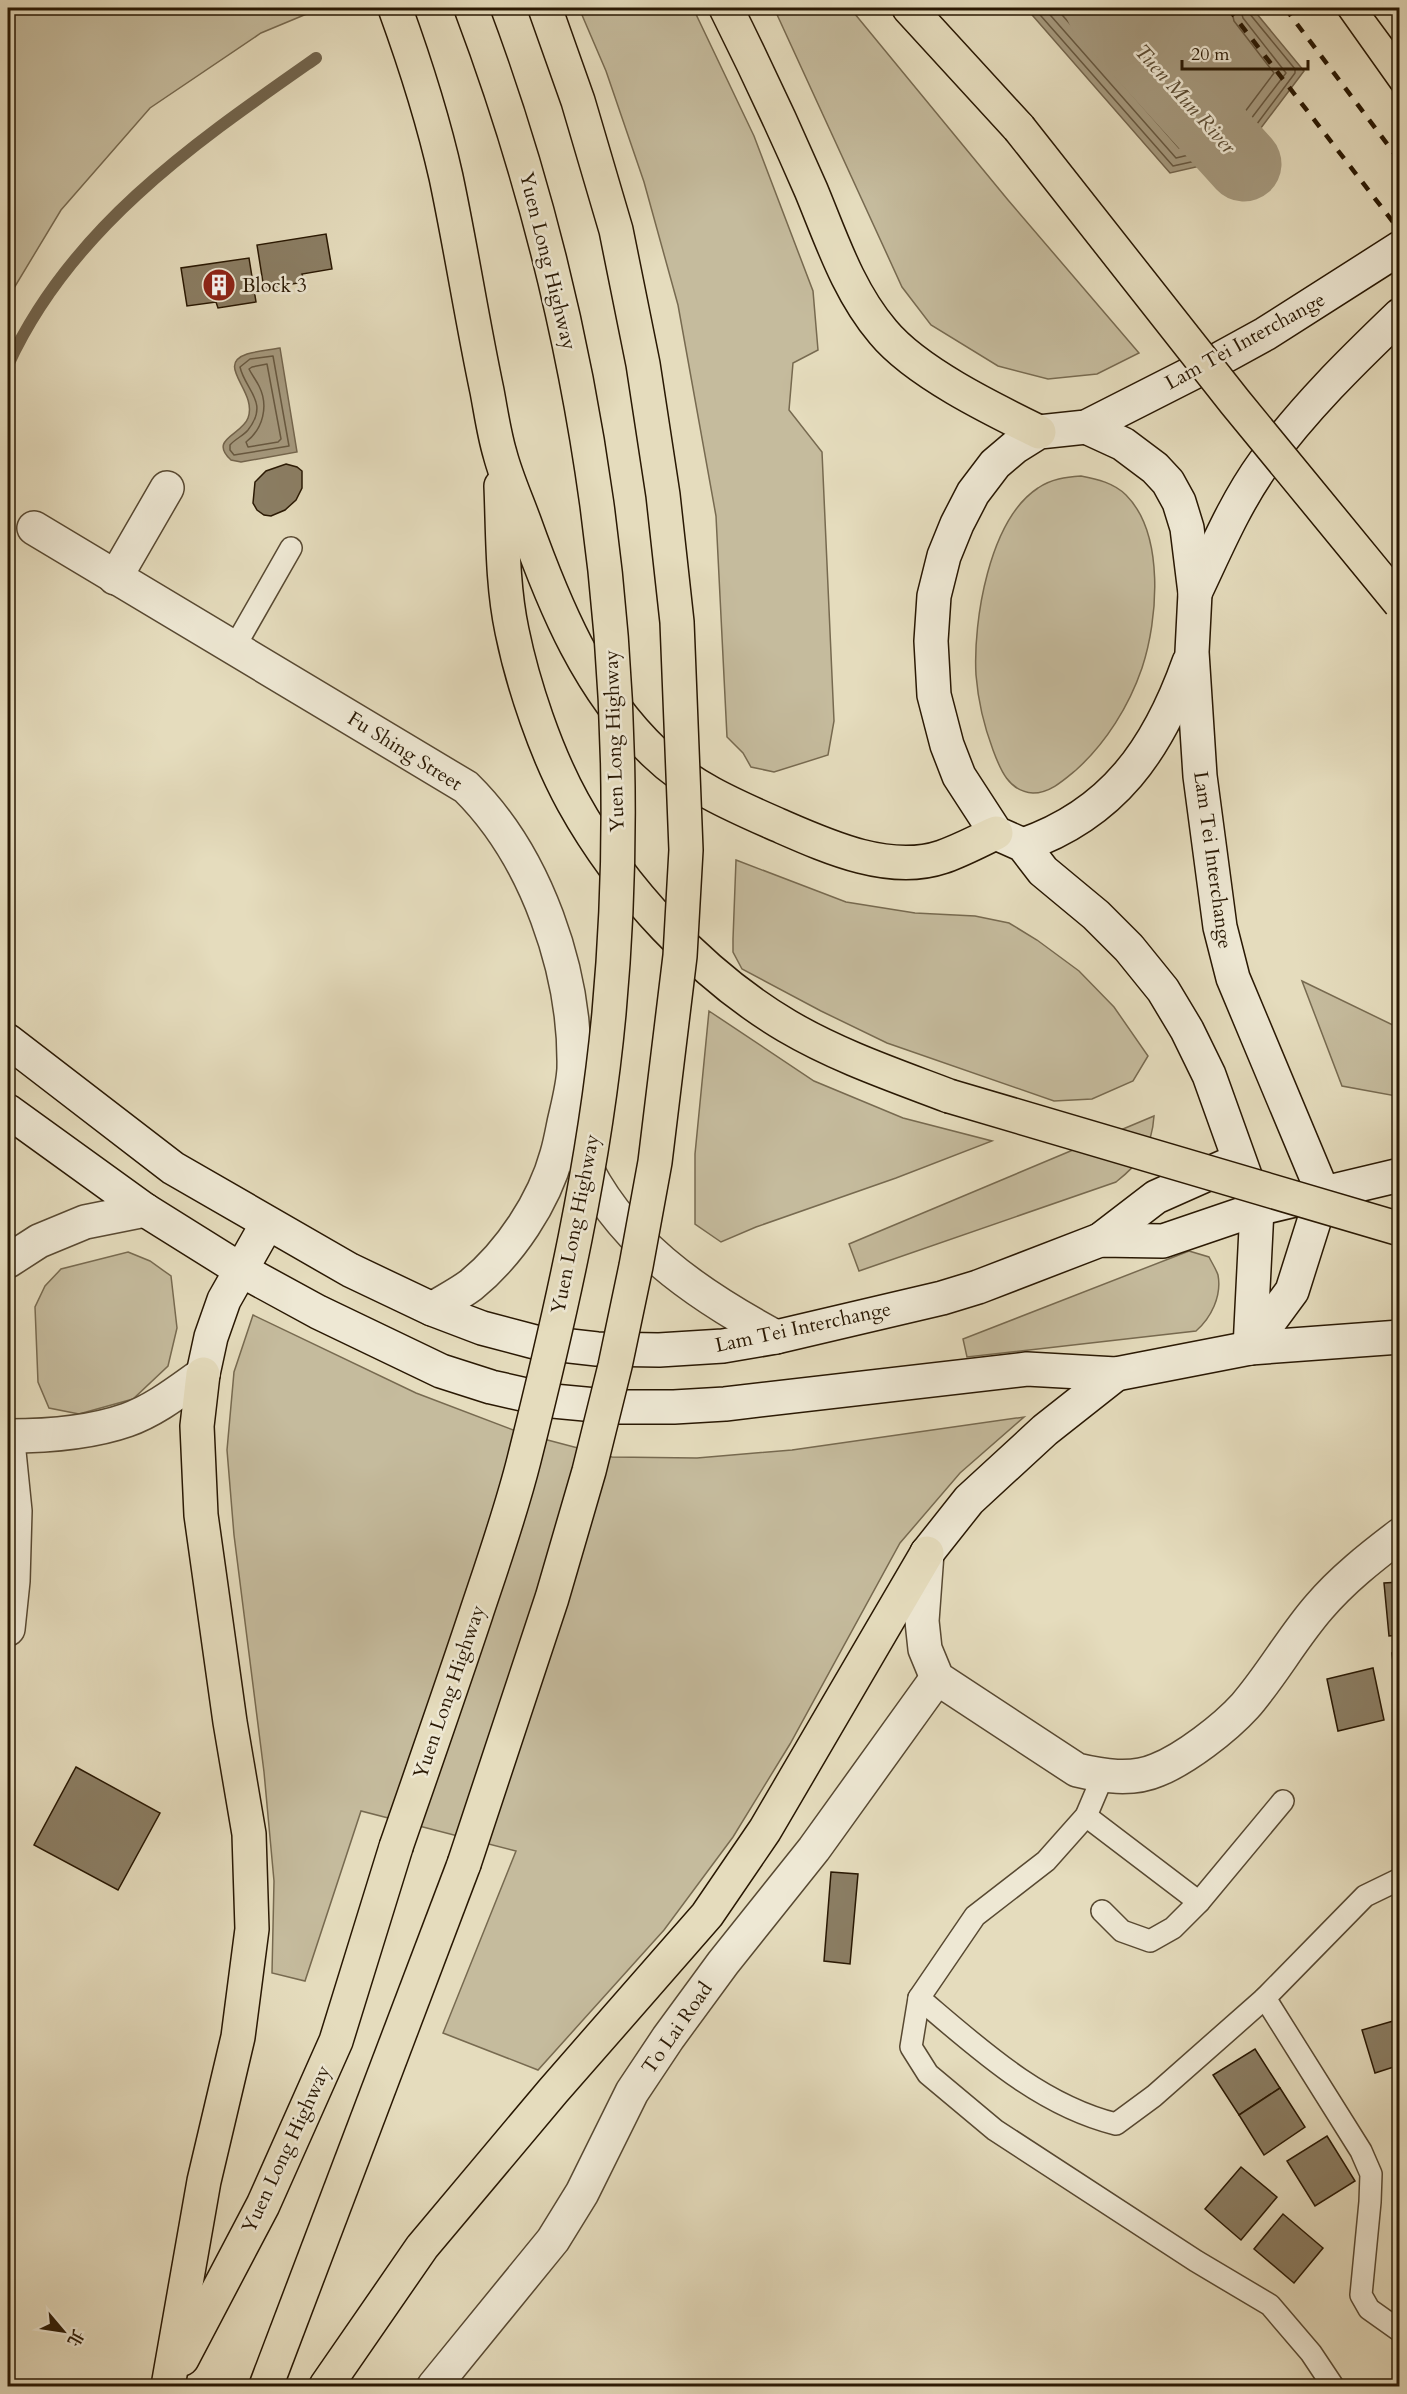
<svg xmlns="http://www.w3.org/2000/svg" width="1407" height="2394" font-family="Cardo,'Noto Serif TC',serif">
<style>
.green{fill:#c5bb9d;stroke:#776a50;stroke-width:1.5}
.water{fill:#a5997e;stroke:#73654d;stroke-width:1.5}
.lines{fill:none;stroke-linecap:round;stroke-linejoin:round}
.shore{stroke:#675840;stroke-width:1.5}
.stream{stroke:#73654d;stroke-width:12}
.river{stroke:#a5997e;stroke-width:75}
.building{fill:#8b7e64;stroke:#291803;stroke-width:1.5}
.lane-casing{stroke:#584932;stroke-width:24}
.street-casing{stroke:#584932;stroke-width:36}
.secondary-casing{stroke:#291803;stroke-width:36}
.highway-casing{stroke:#291803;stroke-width:36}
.lane{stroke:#eee8d4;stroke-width:21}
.street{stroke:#eee8d4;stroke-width:33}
.secondary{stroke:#eee8d4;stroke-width:33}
.highway{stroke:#e5dcbd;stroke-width:33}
.tram{stroke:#291803;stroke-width:1.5}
.rail{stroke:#291803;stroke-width:4.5;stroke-dasharray:10 10;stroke-linecap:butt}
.highway-bridge-casing{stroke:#291803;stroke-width:36;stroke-linecap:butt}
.highway-bridge{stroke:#e5dcbd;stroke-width:33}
.labels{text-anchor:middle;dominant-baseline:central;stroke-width:5;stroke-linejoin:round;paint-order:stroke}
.street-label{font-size:20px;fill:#291803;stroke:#eee8d4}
.poi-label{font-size:20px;fill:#291803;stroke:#eee8d4;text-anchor:start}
.water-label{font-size:21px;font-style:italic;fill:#5b4c34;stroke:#eee8d4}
</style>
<rect width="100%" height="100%" fill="#e5dcbd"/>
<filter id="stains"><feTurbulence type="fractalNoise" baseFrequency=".00333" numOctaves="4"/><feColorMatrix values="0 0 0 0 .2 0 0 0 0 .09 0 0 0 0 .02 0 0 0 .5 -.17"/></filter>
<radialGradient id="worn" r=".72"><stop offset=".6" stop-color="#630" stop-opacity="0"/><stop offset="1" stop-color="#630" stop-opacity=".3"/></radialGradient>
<g class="green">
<path d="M8 8H321L261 33 150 108 61 210 8 298Z"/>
<path d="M579 8H693L754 136 813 291 818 350 793 363 789 410 822 452 834 721 828 755 774 772 751 767 743 753 727 737 716 516 678 305 644 182 606 71Z"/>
<path d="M774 8H850L1008 200 1139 353 1097 374 1048 379 998 366 931 325 902 287Z"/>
<path d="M1081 476C1097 479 1114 483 1126 495 1165 534 1158 620 1142 668 1129 706 1106 743 1076 770 1064 780 1050 793 1033 793 1009 792 1000 769 993 750 984 726 978 700 976 675 973 621 989 520 1038 488 1051 479 1066 477 1081 476Z"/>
<path d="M736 860 846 902 915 913 975 916 1009 923 1037 940 1079 971 1114 1007 1148 1056 1133 1081 1092 1099 1054 1101 887 1043 821 1011 742 969 733 952V939Z"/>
<path d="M1302 981 1399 1028 1400 1085 1396 1096 1342 1086Z"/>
<path d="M709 1011 814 1081 903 1118 992 1141 896 1178 756 1227 721 1242 695 1224V1154Z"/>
<path d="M1154 1116C1152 1147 1140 1163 1116 1182L859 1271 849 1244Z"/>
<path d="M1189 1251 1209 1257C1212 1263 1216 1269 1218 1275 1222 1296 1211 1318 1196 1331L967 1357 963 1339Z"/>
<path d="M128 1252 150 1261 171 1276 177 1328 168 1366 133 1399 79 1414 49 1408 38 1382 35 1307 45 1286 61 1269Z"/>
<path d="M253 1315 416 1393 521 1433 612 1457 697 1458 792 1450 1024 1417 960 1473 900 1543 790 1744 733 1837 664 1930 538 2070 443 2033 516 1851 361 1811 305 1981 272 1973 274 1881 264 1772 234 1535 227 1450 234 1372Z"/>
</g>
<g class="water">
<path d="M1026 8H1252L1304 71 1239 157 1170 173Z"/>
<path d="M280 348 297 452 241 462 231 460C208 439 242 435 248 418 258 391 214 365 247 354 257 351 269 350 280 348Z"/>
</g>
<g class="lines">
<g class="shore">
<path d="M1034 8 1173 166 1236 152 1295 73V69L1249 13 1247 8"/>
<path d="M1044 8 1176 158 1231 145 1286 73 1243 18 1240 8"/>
<path d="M1056 8 1179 148 1226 137 1274 73 1234 21 1231 8"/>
<path d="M273 356 289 446 234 455 230 450V445C235 439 243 436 248 430 270 402 245 390 240 367L250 359Z"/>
<path d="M267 364 281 439 278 442 248 447 246 442C263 429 269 406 259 386 256 380 252 375 249 369L252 367Z"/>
</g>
<path class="stream" d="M8 365C71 227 196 142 316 58"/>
<path class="river" d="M1103 8 1244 164"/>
</g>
<g class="building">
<path d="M326 234 332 269 302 274 304 282 264 289 257 245Z"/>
<path d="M249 258 256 302 218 308 216 302 187 306 181 268Z"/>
<path d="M286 464 297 467 302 471V488L296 500 285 510 271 516 264 515 257 510 253 503 255 482 266 471Z"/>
<path d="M1400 1582V1635L1389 1636 1384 1583Z"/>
<path d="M1392 1653H1400V1706H1398Z"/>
<path d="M1373 1668 1384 1720 1338 1731 1327 1679Z"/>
<path d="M76 1767 160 1813 118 1890 34 1845Z"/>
<path d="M831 1872 858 1874 850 1964 824 1961Z"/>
<path d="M1400 2019V2065L1375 2073 1362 2030Z"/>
<path d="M1255 2049 1280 2088 1239 2115 1213 2075Z"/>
<path d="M1280 2088 1305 2127 1264 2155 1239 2115Z"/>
<path d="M1327 2136 1355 2181 1315 2206 1287 2161Z"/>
<path d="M1241 2167 1277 2197 1241 2240 1205 2209Z"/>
<path d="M1283 2214 1323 2248 1294 2283 1254 2249Z"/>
</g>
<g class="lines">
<defs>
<g id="lane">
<path d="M234 648 291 548"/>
<path d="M1103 1776 1086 1816 1046 1861 975 1916 919 1998 911 2047 928 2074 995 2130 1196 2261 1270 2305 1311 2353 1333 2386"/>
<path d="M1086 1816 1199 1902"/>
<path d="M1102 1911 1122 1931 1150 1941 1173 1928 1199 1902 1283 1801"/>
<path d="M919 1998C978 2048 1039 2105 1116 2124L1154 2096 1265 1998 1365 1896 1400 1879"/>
<path d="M1265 1998 1361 2151 1371 2174 1370 2202 1361 2295 1369 2309 1400 2331"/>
</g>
<g id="street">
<path d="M34 528 466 787C536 856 576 971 574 1069 573 1087 568 1105 564 1123 562 1133 560 1144 557 1154 544 1202 510 1253 471 1285 459 1294 445 1301 432 1309"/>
<path d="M115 578 167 488"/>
<path d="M580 1155C618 1241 696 1294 776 1337"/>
<path d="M8 1261 39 1241 85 1222 145 1210"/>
<path d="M8 1436C47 1436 90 1433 127 1420 155 1410 179 1391 203 1374"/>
<path d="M8 1442 15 1511 13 1581 8 1629"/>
<path d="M927 1553 922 1621 925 1649 937 1678 1077 1770C1102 1776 1132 1781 1157 1770 1185 1759 1225 1728 1245 1706 1272 1675 1292 1638 1319 1607 1342 1580 1371 1557 1400 1535"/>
<path d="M434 2386 553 2240 582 2193 632 2092 668 2038 723 1963 814 1849 937 1678"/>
</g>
<g id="secondary">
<path d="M1086 427 1123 444 1155 468 1168 482 1179 502 1187 528 1195 593 1192 652 1200 776 1220 927 1233 978 1323 1193 1292 1291 1250 1348"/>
<path d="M1195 593C1216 549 1235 503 1264 463 1304 408 1351 362 1400 315"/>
<path d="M1023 845C1113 814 1158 749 1189 662"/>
<path d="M8 1041 173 1168 350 1270 432 1309 482 1328 535 1342 597 1349 659 1350 723 1346 776 1337 942 1298 978 1287 1100 1240 1163 1241 1257 1209 1400 1175"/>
<path d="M8 1111 145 1210 241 1270 318 1312 441 1371 491 1387 553 1401 617 1407H674L725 1404 1027 1369 1116 1374 1250 1348 1400 1337"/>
<path d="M1100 1240 1156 1197 1228 1165"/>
<path d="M1250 1348 1257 1209 1209 1075 1187 1030 1163 990 1129 948 1096 915 1043 871 1023 845 996 833 959 776 947 745 934 695 931 641 934 596 944 556 957 524 973 493 995 464 1015 447 1039 432 1086 427 1214 362 1265 334 1400 248"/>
<path d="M203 1374 211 1337 224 1300 267 1224"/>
<path d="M927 1553 969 1500 1045 1430 1116 1374"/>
</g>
<g id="highway">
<path d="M395 8C415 63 433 119 446 177 461 248 472 320 487 391 491 412 494 434 500 454 506 477 516 499 524 521 554 605 589 691 656 754 690 787 735 806 778 825 826 846 889 875 942 857 960 851 978 841 996 833"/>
<path d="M726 8C756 68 784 128 811 190 831 238 848 291 883 332 916 372 992 409 1039 432"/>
<path d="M909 8 1019 128"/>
<path d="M501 486C503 534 502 584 512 631 523 685 546 753 573 802 621 889 701 975 787 1026 838 1056 894 1075 949 1096"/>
<path d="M182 2359 263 2205 336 2041 396 1847"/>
<path d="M168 2386 204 2181 238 2037 252 1929 249 1834 230 1722 201 1515 197 1426 203 1374"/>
<path d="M266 2386 464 1864"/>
<path d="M326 2386 422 2247 553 2091 707 1915 765 1830 927 1553"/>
</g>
</defs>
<use href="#lane" class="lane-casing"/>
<use href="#street" class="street-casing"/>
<use href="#secondary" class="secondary-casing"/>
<use href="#highway" class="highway-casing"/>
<use href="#lane" class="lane"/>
<use href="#street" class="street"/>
<use href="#secondary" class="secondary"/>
<use href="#highway" class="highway"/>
<g class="tram">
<path d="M1334 8 1400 101"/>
<path d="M1369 8 1400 50"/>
</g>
<g class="rail">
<path d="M1228 8 1400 231"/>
<path d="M1285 8 1400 161"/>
</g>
<defs>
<g id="highway-bridge">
<path d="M1019 128 1235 402 1400 603"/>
<path d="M949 1096 1400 1229"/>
<path d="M396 1847C423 1769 450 1692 476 1614 493 1563 511 1512 524 1460 561 1313 595 1164 609 1013 640 674 591 326 471 8"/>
<path d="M464 1864 552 1598 589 1471 615 1366 636 1266 655 1162 680 956 686 850 677 622 663 495 643 364 616 230 578 101 545 8"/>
</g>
</defs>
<use href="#highway-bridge" class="highway-bridge-casing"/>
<use href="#highway-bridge" class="highway-bridge"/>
</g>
<defs>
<symbol id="building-disc" viewBox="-11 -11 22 22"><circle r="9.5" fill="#8f2418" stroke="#eee8d4"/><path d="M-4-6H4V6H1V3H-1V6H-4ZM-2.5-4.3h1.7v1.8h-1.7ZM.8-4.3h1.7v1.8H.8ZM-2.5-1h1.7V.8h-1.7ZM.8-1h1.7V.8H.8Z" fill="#fff"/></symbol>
</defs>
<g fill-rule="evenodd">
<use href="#building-disc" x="200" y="266" width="38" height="38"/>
</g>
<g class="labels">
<g class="street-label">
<text transform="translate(548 261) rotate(76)">Yuen Long Highway</text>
<text transform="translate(1245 341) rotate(-29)">Lam Tei Interchange</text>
<text transform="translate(614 741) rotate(-92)">Yuen Long Highway</text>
<text transform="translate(405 751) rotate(32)">Fu Shing Street</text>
<text transform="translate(1213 860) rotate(82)">Lam Tei Interchange</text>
<text transform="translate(575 1224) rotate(-79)">Yuen Long Highway</text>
<text transform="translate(803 1327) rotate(-12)">Lam Tei Interchange</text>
<text transform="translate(449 1692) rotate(-71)">Yuen Long Highway</text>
<text transform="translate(677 2028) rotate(-55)">To Lai Road</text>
<text transform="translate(286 2149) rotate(-65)">Yuen Long Highway</text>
</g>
<g class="poi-label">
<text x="242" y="285">Block 3</text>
</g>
<g class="water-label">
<text transform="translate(1185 99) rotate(48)">Tuen Mun River</text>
</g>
</g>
<rect width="1407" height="2394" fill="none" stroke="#e5dcbd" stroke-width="30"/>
<rect x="9" y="9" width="1389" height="2376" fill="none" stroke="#291803" stroke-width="3"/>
<rect x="15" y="15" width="1377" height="2364" fill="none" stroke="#291803" stroke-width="1.5"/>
<g transform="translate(63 2331) rotate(119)" stroke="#eee8d4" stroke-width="4.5" paint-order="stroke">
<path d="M0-4.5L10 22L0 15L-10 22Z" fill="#291803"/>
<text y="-9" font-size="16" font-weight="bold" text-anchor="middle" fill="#291803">北</text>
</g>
<path d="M1182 60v9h126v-9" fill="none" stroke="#291803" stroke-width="3"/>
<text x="1191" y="60" font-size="18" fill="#291803" stroke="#eee8d4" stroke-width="4.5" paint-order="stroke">20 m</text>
<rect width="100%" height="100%" filter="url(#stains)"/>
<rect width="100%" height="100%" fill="url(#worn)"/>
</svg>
